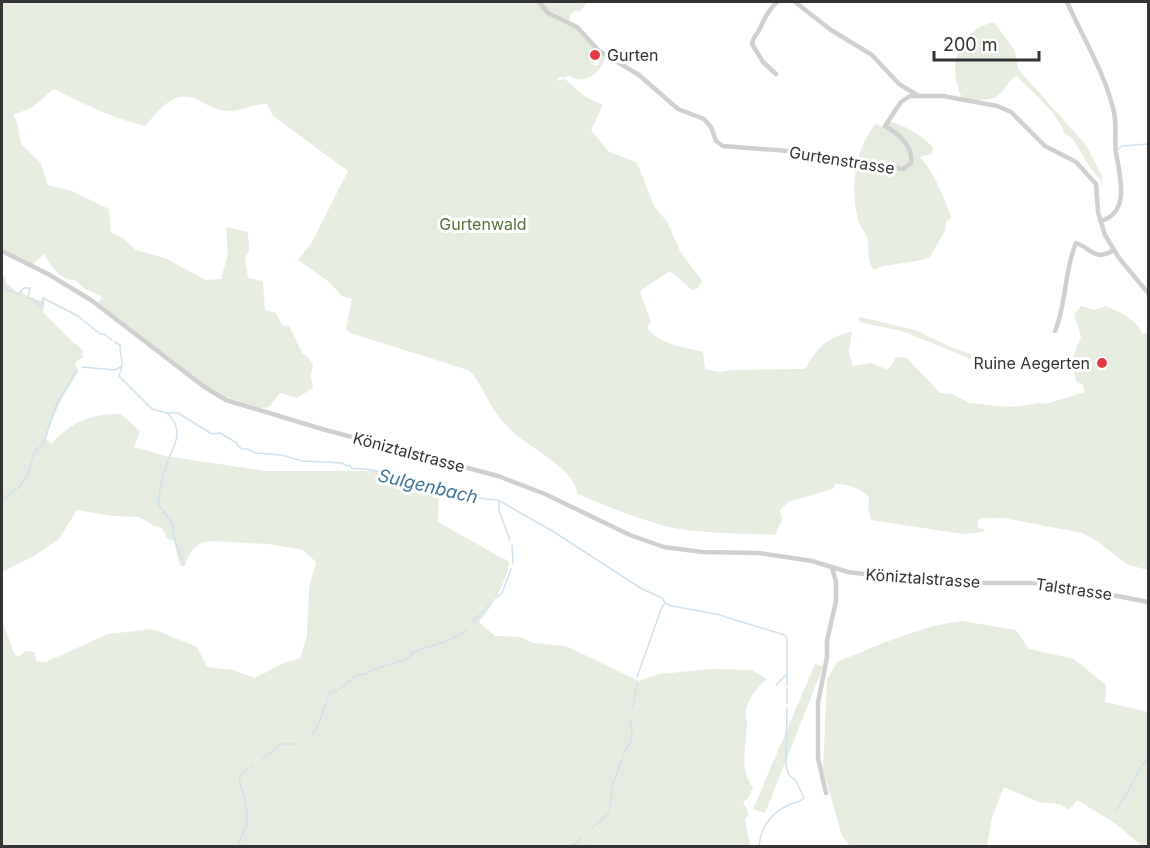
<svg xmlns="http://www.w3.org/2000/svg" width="1150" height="848" font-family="Inter,sans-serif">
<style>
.green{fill:#e6ecdf}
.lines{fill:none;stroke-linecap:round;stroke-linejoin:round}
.stream{stroke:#cfe2ee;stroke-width:1.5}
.minor{stroke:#d0d0d0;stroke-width:4.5}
.poi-dot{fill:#e63946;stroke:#fff;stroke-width:2}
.labels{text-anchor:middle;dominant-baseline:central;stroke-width:6;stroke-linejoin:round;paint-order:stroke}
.poi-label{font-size:16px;fill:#333;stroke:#fff;text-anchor:start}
.street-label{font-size:16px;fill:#333;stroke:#fff}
.park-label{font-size:16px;fill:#56703f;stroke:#fff}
.water-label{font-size:18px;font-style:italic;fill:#3f7597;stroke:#fff}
</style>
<rect width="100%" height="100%" fill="#fff"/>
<g class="green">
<path d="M2 2H538L543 8 577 28 593 47 594 65H598C600 59 597 56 596 51L605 57C603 72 584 86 570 76L558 78 556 81 565 79 584 96 603 105 591 130 608 151 637 163 654 206 668 223 680 251 702 281 698 288 692 290 670 271 640 291 651 322 647 328C659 344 684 347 703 352L705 369 719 372 731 370 805 369C819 345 826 339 852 331L849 352 853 366 872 363 888 370 896 357 907 358 940 393 953 394 969 403 1010 407 1040 403 1046 404 1085 392 1082 384 1076 381 1072 359 1081 337 1074 314 1081 306 1094 310 1105 306C1120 312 1136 319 1143 334L1148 332V570L1128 565 1097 541 1082 533 1004 518H981L978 521V528L985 529 983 532 963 534 871 520 868 508 869 497C860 488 848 484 835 484L833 489 788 502 780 510 782 520 775 535C742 533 707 534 674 528 641 521 608 506 577 494 578 472 531 448 515 434 506 426 497 415 491 405 484 393 478 378 468 370L350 333 346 329 352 299 342 296 329 282 298 260 312 242 348 171 273 116 267 104C251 104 238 114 221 110 210 108 201 100 190 97 170 93 157 113 145 126 112 118 84 104 54 89L31 108 13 115 17 122 21 144 40 162 48 185 72 191 109 209 111 233 123 238 136 250 165 258 206 280 221 279 228 254 226 227 248 232 249 251 245 258 248 278 263 281 265 310 276 313 282 325 290 327 302 353 308 357 313 364 311 376 313 388 297 398 280 393 269 407 260 408 212 392 97 304 102 297 85 289 75 280C59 280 51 266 44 254L32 265 2 251Z"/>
<path d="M541 2H588L580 11H574L570 15 569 21 549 12Z"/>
<path d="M994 22 1015 51 1018 69 1086 145 1102 176V186L1100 179 1091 169 1073 139 1064 133C1058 112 1031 92 1017 76 1008 80 1007 88 1000 94 991 102 974 100 962 98 947 67 957 31 994 22Z"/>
<path d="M888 121C904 125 922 135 933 148L932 154 920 157C934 173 945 198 951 218L946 222 945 231 930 257C914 264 884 263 875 270 867 266 869 250 868 241 867 233 860 228 858 220 850 185 854 153 875 124L885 127Z"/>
<path d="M2 275 5 277 7 284 17 292H22L30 299 45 301 43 312 74 343 82 349 84 352 82 354 83 357 75 363 78 372 60 402 46 434V439L51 444C74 421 88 414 121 414L140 431 134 447 166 456 266 471H383L439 499 438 522 509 562C508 579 490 610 479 622L495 636 521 637 533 643 566 646 639 681 659 674 713 669 752 670 767 679C759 686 748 698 746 710 745 714 747 719 747 724 747 747 738 767 753 788L748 798 743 802 749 815 745 819 750 846H2V621L15 655 19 656 26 651 35 652 36 661 46 662 108 634 153 629 197 647 207 667 233 670 255 678 284 663 300 658 307 636 309 588 316 562 303 550 268 544 209 541C194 543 189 554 185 566H180L174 541 167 538 162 528 156 527 139 517 112 516 77 510 59 539 34 556 2 572Z"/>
<path d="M860 317 915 330 951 347 989 361 991 364 989 366 981 363 902 331 863 323 858 320Z"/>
<path d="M962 621 1016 630 1029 649 1074 659 1106 685 1105 702 1148 712V846H1142L1116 824 1077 800 1069 810 1060 804 1039 802 1004 787 992 817 987 846H850L842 836 823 769 827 680 837 662C877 646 919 626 962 621Z"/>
<path d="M815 664 823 667 765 813 753 809Z"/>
</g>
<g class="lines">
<g class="stream">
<path d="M1119 149 1122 146 1148 144"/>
<path d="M2 281 4 284V289L18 294 24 288H30L28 297 35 300 40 307H42L43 298 78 316 100 334H104L112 340"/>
<path d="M115 342 120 345C120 360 125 360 119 376L152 409 167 413H178L212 434 220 433 237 443V445L242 449H247L256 453 282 455 302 461 342 463 347 466 350 465 351 468C356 470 360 468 365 469 373 470 384 472 392 475 410 480 426 487 444 493L445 490 458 494 462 493 470 498C480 497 488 500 498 500L554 532 642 589 662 598 665 603 672 606 716 614 785 635 787 639V674L776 685"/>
<path d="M82 367 115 370 122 366"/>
<path d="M168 414C187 433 171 448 166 467 162 479 159 491 158 504L172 523 175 540"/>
<path d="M2 500 19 487 28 474 34 453 44 442 57 403 77 370"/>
<path d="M499 502V511L510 540"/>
<path d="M175 541 184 565"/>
<path d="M512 545 513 564"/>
<path d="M496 598 502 593 511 569"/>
<path d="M471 624 489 605"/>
<path d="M787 675V686"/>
<path d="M637 677 662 607 665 603"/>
<path d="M787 689V703"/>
<path d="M632 710 637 683"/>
<path d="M311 736 317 728 330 692 337 691 357 675 365 674 375 669 409 658 413 652 450 640 467 630"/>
<path d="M262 759 281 744H297"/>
<path d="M1116 812 1144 762 1148 759"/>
<path d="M592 828 609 813 613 784 625 751 632 739V729L630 721"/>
<path d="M591 845 592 846"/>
<path d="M238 846C239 839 242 835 245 828 251 814 242 792 239 779L241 775 253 765"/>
<path d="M573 846 581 838"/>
<path d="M759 846C761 826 772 812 791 804 797 802 799 803 804 798L796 781 789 775 786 766 787 708"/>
</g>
<g class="minor">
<path d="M539 2 548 13 577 27 599 51 639 75 678 109 704 119 711 127 716 141 723 146 801 152 903 169 911 163C914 147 898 133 885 126L901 102 910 96H943L997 106 1011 112 1045 146 1076 162 1096 184 1098 212 1105 235 1119 258 1148 293"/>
<path d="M795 2 831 30 872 55 899 84 917 95"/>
<path d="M1067 2C1083 38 1105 73 1114 112 1117 126 1114 139 1116 153 1120 175 1131 214 1100 221"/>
<path d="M776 74 763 62 752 44C753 36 759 33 761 26 767 14 768 11 777 2"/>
<path d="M2 251 48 274 91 300 203 386 226 400 322 429 498 476 545 494 630 535 664 547 702 552 759 553 812 561 848 572 894 578 978 583H1049L1148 602"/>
<path d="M1055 331C1067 302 1064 271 1076 243 1093 249 1094 262 1114 250"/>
<path d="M826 793 818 758V703L827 657V641L836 601V581L832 568"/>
</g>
</g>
<g class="poi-dot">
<circle cx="595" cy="55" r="6"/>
<circle cx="1102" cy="363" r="6"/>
</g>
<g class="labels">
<g class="poi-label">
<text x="607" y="55">Gurten</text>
<text x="1090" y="363" text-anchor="end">Ruine Aegerten</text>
</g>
<g class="street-label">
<text transform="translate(842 160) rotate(9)">Gurtenstrasse</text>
<text transform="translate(409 452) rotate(15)">Köniztalstrasse</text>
<text transform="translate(923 578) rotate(4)">Köniztalstrasse</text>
<text transform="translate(1074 589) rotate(8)">Talstrasse</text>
</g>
<g class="park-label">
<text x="483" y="224">Gurtenwald</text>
</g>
<g class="water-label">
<text transform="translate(428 486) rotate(13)">Sulgenbach</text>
</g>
</g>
<rect width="1150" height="848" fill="none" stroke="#333333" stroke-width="6"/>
<path d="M934 51v9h105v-9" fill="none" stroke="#333333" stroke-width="3"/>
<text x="943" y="51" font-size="18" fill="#333333" stroke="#ffffff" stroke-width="4.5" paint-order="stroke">200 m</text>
</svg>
